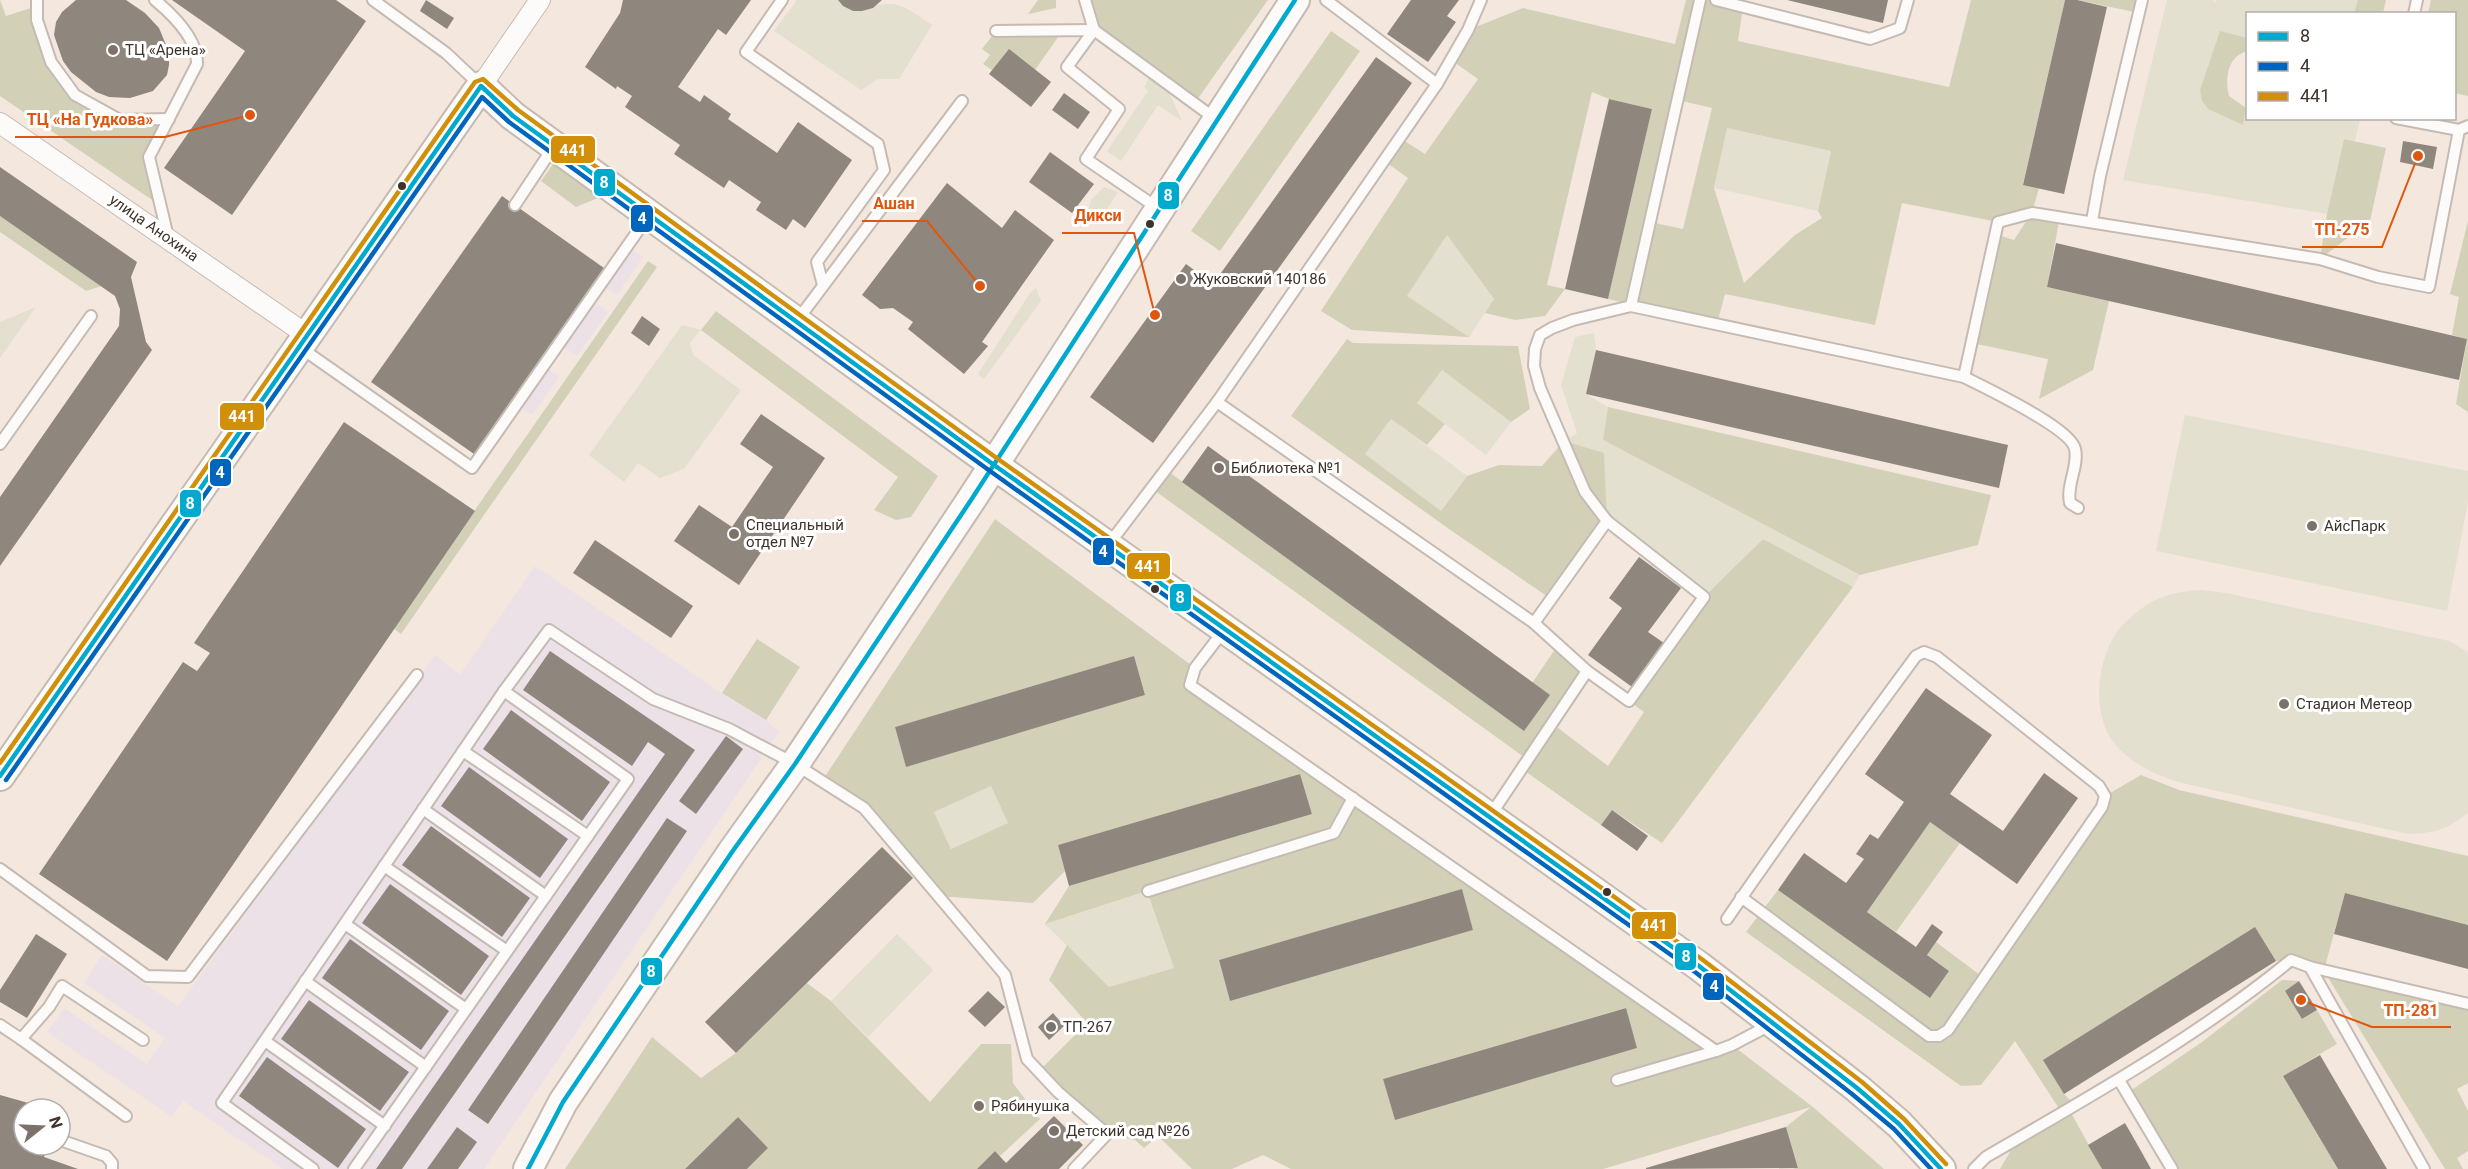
<svg xmlns="http://www.w3.org/2000/svg" width="2468" height="1169" font-family="Roboto,sans-serif">
<style>
.industrial{fill:#ede1e8}
.green{fill:#e4e0cf}
.forest{fill:#d2d1b8;fill-rule:evenodd}
.building{fill:#8f867e}
.lines{fill:none;stroke-linecap:round;stroke-linejoin:round}
.lane-casing{stroke:#c5bbb3;stroke-width:14}
.street-casing{stroke:#c5bbb3;stroke-width:22}
.secondary-casing{stroke:#c5bbb3;stroke-width:32}
.lane{stroke:#fdfbfa;stroke-width:10}
.street{stroke:#fdfbfa;stroke-width:20}
.secondary{stroke:#fdfbfa;stroke-width:28}
.bus-1-casing{stroke:#fff;stroke-width:9}
.bus-2-casing{stroke:#fff;stroke-width:9}
.bus-3-casing{stroke:#fff;stroke-width:9}
.bus-1{stroke:#00a9ce;stroke-width:4.5}
.bus-2{stroke:#0065bd;stroke-width:4.5}
.bus-3{stroke:#d28f09;stroke-width:4.5}
.poi-dot{fill:#7d726a;stroke:#fff;stroke-width:2}
.bus-dot{fill:#3d332b;stroke:#fff;stroke-width:2}
.labels{text-anchor:middle;dominant-baseline:central;stroke-width:6;stroke-linejoin:round;paint-order:stroke}
.poi-label{font-size:15px;fill:#3d332b;stroke:#fff;text-anchor:start}
.street-label{font-size:15px;fill:#3d332b;stroke:#fff}
.leader{fill:none;stroke:#df570e;stroke-width:2}
.callout-dot{fill:#df570e;stroke:#fff;stroke-width:2}
.callout-label{font-size:16px;text-anchor:middle;font-weight:bold;fill:#df570e;stroke:#fff;stroke-width:6;stroke-linejoin:round;paint-order:stroke}
.line-badge{stroke:#fff;stroke-width:2}
.badge-label{font-size:16px;text-anchor:middle;font-weight:bold;fill:#fff}
</style>
<rect width="100%" height="100%" fill="#f4e7de"/>
<g class="industrial">
<path d="M628 246 643 257 617 295 601 284Z"/>
<path d="M590 300 608 312 577 356 559 344Z"/>
<path d="M544 366 559 377 532 415 517 405Z"/>
<path d="M535 566 726 696 766 720 779 732 484 1169H283L183 1101 172 1117 47 1032 64 1008 147 1064 165 1038 84 983 102 955 178 1006 435 655 460 675Z"/>
</g>
<g class="green">
<path d="M797 0H838L843 6 853 11C898 0 895 0 932 25L899 79H878L861 90 774 31Z"/>
<path d="M2167 0H2213L2215 3 2216 0H2358L2354 13 2248 14 2247 38 2220 32 2200 90 2243 125 2246 108 2248 118 2360 119 2355 141 2344 139 2327 214 2123 180Z"/>
<path d="M1149 78 1168 90 1182 121 1158 105 1121 161 1107 151 1148 91 1144 87Z"/>
<path d="M1727 128 1831 151 1818 211 1714 188Z"/>
<path d="M1104 187 1118 192 1107 209 1085 224 1091 200Z"/>
<path d="M1447 235 1494 299 1469 337 1407 296Z"/>
<path d="M1036 288 1041 301 984 379 978 374 1030 293Z"/>
<path d="M36 307 0 358V322Z"/>
<path d="M682 325 701 330 690 343 693 355 741 390 684 469 660 478 638 463 624 482 589 455Z"/>
<path d="M1594 333 1596 350 1586 394 1608 407 1603 440 1860 575 1853 587 1763 539 1704 597 1607 521 1564 441 1577 433 1561 385 1575 337Z"/>
<path d="M1442 370 1511 422 1486 455 1417 403Z"/>
<path d="M2185 415 2468 471V502L2447 611 2156 551Z"/>
<path d="M1391 419 1467 476 1441 511 1365 454Z"/>
<path d="M2201 590 2226 593 2449 641 2468 652V813C2446 830 2435 833 2408 834L2182 783C2158 776 2131 764 2115 744 2090 715 2097 656 2120 628 2127 620 2137 612 2145 606 2161 595 2182 591 2201 590Z"/>
<path d="M991 785 1009 823 951 849 934 812Z"/>
<path d="M1148 891 1174 968 1109 987 1045 924Z"/>
<path d="M897 934 933 970 868 1037 831 1001Z"/>
</g>
<g class="forest">
<path d="M0 0 6 16 37 6 51 62 75 95 120 120 169 119 149 157 161 206 0 96Z"/>
<path d="M1038 0H1056V8L1028 14Z"/>
<path d="M1085 0H1268L1194 104 1094 30Z"/>
<path d="M1686 0H1716L1743 7 1738 41 1949 87 1971 0H2065L2023 184 2039 188 2032 213 2060 216 2047 287 2109 301 2093 370 2039 399 2048 359 1972 343 1995 234 2014 240 2031 214 1998 222 1902 203 1875 325 1725 294 1717 324 1608 299 1652 109 1609 99 1592 92 1547 285 1565 289 1545 316 1515 320 1485 313 1494 299 1447 235 1407 296 1469 337 1352 330 1321 311 1408 178 1384 161 1400 138 1425 154 1478 79 1451 60 1468 30 1523 8 1675 44ZM1678 100 1712 108 1683 229 1650 222ZM1727 128 1831 151 1818 211 1822 218 1795 235 1744 283 1714 188Z"/>
<path d="M2077 0H2142L2139 13Z"/>
<path d="M2358 0H2386L2383 13H2354Z"/>
<path d="M2431 0H2468V96L2455 93 2454 14 2428 13Z"/>
<path d="M1063 30 1035 70H992L983 64 990 55 982 49 996 31Z"/>
<path d="M1331 31 1360 51 1220 251 1191 231Z"/>
<path d="M2220 31 2247 38V51C2227 57 2225 78 2229 96L2246 108 2243 125 2208 109 2202 101 2200 90Z"/>
<path d="M2344 139 2386 148 2370 221 2320 259 2327 214Z"/>
<path d="M558 157 595 189 598 198 576 207 541 181Z"/>
<path d="M0 216 102 286 86 291 0 232Z"/>
<path d="M2468 221V412L2456 404 2467 339 2452 335 2459 297 2450 294Z"/>
<path d="M648 261 657 267 401 634 393 628Z"/>
<path d="M716 311 938 476 911 517 896 520 874 510 898 477 701 330Z"/>
<path d="M1347 339 1353 343 1518 346 1530 409 1511 422 1442 370 1417 403 1445 424 1427 445 1391 419 1365 454 1441 511 1467 476 1499 465 1542 466 1564 441 1604 453 1607 521 1551 599 1449 529 1291 416Z"/>
<path d="M1608 407 1991 495 1978 545 1860 575 1603 440Z"/>
<path d="M1165 469 1524 731 1532 683 1558 645 1587 671 1553 724 1608 766 1644 712 1629 701 1704 597 1763 539 1853 587 1662 843 1612 810 1601 825 1522 769 1528 760 1151 488Z"/>
<path d="M995 519 1195 668 1190 685 1715 1050 1732 1045 1813 1107 1884 1169H1793L1798 1167 1786 1127 1811 1107 1603 1169H1291L1263 1155 1232 1169H1192L1158 1136 1144 1148 1135 1140 1107 1134 1039 1071 1087 1023 1049 980 1067 945 1109 987 1174 968 1147 891 1045 924 1069 886 1312 814 1300 774 1058 845 1065 871 1033 903 939 896 864 808 822 781ZM1134 657 1145 695 906 766 895 727ZM991 786 1008 823 951 849 934 812ZM1462 890 1473 930 1230 1001 1219 960ZM1625 1008 1637 1048 1395 1119 1383 1079Z"/>
<path d="M757 639 800 667 766 720 722 693Z"/>
<path d="M2141 775 2179 790 2468 856V925L2345 893 2324 970 2468 1004V1083L2457 1089 2468 1111V1151L2457 1158 2463 1169H2445L2324 971 2291 960 2276 961 2255 928 2064 1094 2075 1105 2069 1109 2102 1169H2000L2018 1138 2062 1113 2015 1041 1981 1085 1961 1086 1746 932 1778 890 1930 998 1949 971 1927 955 1936 942 1984 978 2105 796Z"/>
<path d="M1930 822 1960 843 1896 932 1867 912Z"/>
<path d="M2282 980 2299 981 2285 991 2302 1019 2317 1010 2337 1044 2283 1076 2338 1169H2172L2127 1093 2202 1042Z"/>
<path d="M807 983 831 1001 930 1102 981 1044H1011L1013 1083 1040 1119 1000 1156 995 1151 977 1169H747L768 1148 738 1117 685 1169H565L652 1037 701 1078 736 1053Z"/>
</g>
<g class="building">
<path d="M76 0H126L145 13 159 28 169 52V65L167 75 153 91 130 98 109 97 96 92 71 72 63 61 54 35 56 22 62 12Z"/>
<path d="M172 0H336L366 21 232 215 164 168 245 51Z"/>
<path d="M426 0 454 18 447 29 420 11Z"/>
<path d="M623 0H751L726 35 718 29 678 87 700 102 704 95 731 114 728 119 777 153 798 122 852 160 805 228 793 219 786 230 756 210 761 202 729 180 724 188 674 154 680 145 625 107 632 96 617 86 616 89 585 67 620 13Z"/>
<path d="M838 0H882L873 8 862 11H853L843 6Z"/>
<path d="M1411 0H1459L1447 16 1456 22 1428 62 1387 34Z"/>
<path d="M1787 0H1888L1883 23Z"/>
<path d="M2065 0H2077L2107 7 2064 194 2023 185Z"/>
<path d="M1009 49 1051 82 1031 107 989 74Z"/>
<path d="M1376 57 1412 83 1153 443 1090 397 1186 264 1213 284Z"/>
<path d="M1064 93 1090 112 1078 129 1052 110Z"/>
<path d="M1609 99 1652 109 1608 299 1565 289Z"/>
<path d="M2403 141 2437 147 2433 169 2400 162Z"/>
<path d="M1050 152 1094 184 1072 213 1029 182Z"/>
<path d="M0 167 137 262 131 277 146 342 152 350 0 566V497L119 326 120 309 115 296 0 216Z"/>
<path d="M947 183 1002 228 1015 210 1054 240 982 342 988 346 964 374 908 329 913 322 893 308 880 309 862 295Z"/>
<path d="M502 196 604 268 474 454 371 382Z"/>
<path d="M2056 243 2467 339 2459 380 2047 287Z"/>
<path d="M642 316 660 329 649 346 631 333Z"/>
<path d="M1596 350 2008 445 1999 488 1586 394Z"/>
<path d="M761 414 825 458 739 585 674 541 699 505 732 527 773 467 740 444Z"/>
<path d="M344 422 475 511 167 961 39 874 183 662 197 671 210 653 194 643Z"/>
<path d="M1208 446 1550 695 1524 731 1182 482Z"/>
<path d="M595 540 693 606 671 638 573 573Z"/>
<path d="M1639 557 1681 588 1648 632 1664 643 1632 687 1588 655 1622 608 1609 598Z"/>
<path d="M550 651 695 750 402 1169H376L665 754 648 742 632 766 523 690Z"/>
<path d="M1134 656 1145 695 906 767 895 727Z"/>
<path d="M1926 688 1992 735 1950 794 2003 831 2044 773 2078 798 2017 884 1930 822 1867 912 1916 947 1932 924 1943 932 1927 955 1949 971 1930 998 1778 890 1804 853 1846 883 1864 859 1856 854 1870 834 1878 839 1904 802 1865 774Z"/>
<path d="M511 710 610 782 582 821 483 749Z"/>
<path d="M726 736 743 749 696 814 679 801Z"/>
<path d="M469 767 568 839 540 878 441 806Z"/>
<path d="M1300 774 1312 814 1069 886 1058 845Z"/>
<path d="M1612 810 1648 836 1637 851 1601 825Z"/>
<path d="M667 818 687 831 488 1124 468 1110Z"/>
<path d="M431 826 530 898 502 937 402 865Z"/>
<path d="M882 847 913 878 736 1053 705 1022Z"/>
<path d="M390 884 489 956 461 995 362 923Z"/>
<path d="M1462 889 1473 930 1230 1001 1219 960Z"/>
<path d="M2345 893 2468 925V969L2334 934Z"/>
<path d="M2255 927 2276 961 2064 1094 2043 1060Z"/>
<path d="M36 934 67 954 27 1018 0 1002V990Z"/>
<path d="M350 939 449 1011 421 1050 322 978Z"/>
<path d="M2299 981 2317 1010 2302 1019 2285 991Z"/>
<path d="M988 991 1005 1007 985 1027 968 1011Z"/>
<path d="M309 1000 409 1072 380 1111 281 1039Z"/>
<path d="M1626 1008 1637 1048 1395 1120 1383 1079Z"/>
<path d="M1053 1013 1064 1026 1049 1040 1038 1027Z"/>
<path d="M2320 1055 2334 1079 2387 1169H2338L2283 1076Z"/>
<path d="M267 1057 366 1129 338 1168 239 1096Z"/>
<path d="M0 1095 46 1108 24 1109V1145H48L44 1157 78 1169H0Z"/>
<path d="M1054 1116 1083 1145 1059 1169H977L995 1151 1006 1163Z"/>
<path d="M738 1117 768 1148 747 1169H685Z"/>
<path d="M2125 1123 2141 1151 2151 1169H2102L2088 1145Z"/>
<path d="M457 1127 477 1142 458 1169H427Z"/>
<path d="M1786 1127 1798 1168 1646 1169V1168Z"/>
</g>
<g class="lines">
<defs>
<g id="lane">
<path d="M37 0V20L51 62 75 95 120 120 169 119"/>
<path d="M155 0C173 15 198 39 197 64L149 157 168 237"/>
<path d="M373 0 446 53 481 86"/>
<path d="M782 0 746 52 878 144 884 170 817 262 823 285"/>
<path d="M1085 0 1094 30 1067 67 1119 109 1086 159 1159 209"/>
<path d="M1326 0 1437 84"/>
<path d="M1716 0 1870 39 1900 28 1908 0"/>
<path d="M2414 14 2417 0"/>
<path d="M996 31 1094 30 1217 120"/>
<path d="M2396 118 2459 130"/>
<path d="M515 205 554 146"/>
<path d="M2092 221 2100 176 2142 0"/>
<path d="M1631 306 1964 377 1998 222 2032 213 2320 259 2378 277 2429 287 2459 130 2468 126"/>
<path d="M796 322 962 101"/>
<path d="M301 348 472 468 649 215"/>
<path d="M1964 377C1985 388 2071 428 2075 449 2079 466 2066 485 2070 503L2078 508"/>
<path d="M1217 402 1534 623 1587 671 1490 816"/>
<path d="M0 444 91 316"/>
<path d="M1109 544 1217 402 1437 84 1468 30 1481 0"/>
<path d="M1534 623 1607 521 1585 492 1540 388 1534 366 1535 349 1540 335 1552 328 1573 320 1631 306 1700 0"/>
<path d="M1225 629 1195 668 1190 685 1716 1051 1732 1045 1770 1025"/>
<path d="M1587 671 1629 701 1704 597 1607 521"/>
<path d="M463 751 588 836"/>
<path d="M423 809 546 896"/>
<path d="M384 866 507 951"/>
<path d="M0 869 147 976 188 977 417 675"/>
<path d="M1148 891 1334 833 1353 798"/>
<path d="M1727 919C1787 830 1852 743 1916 656L1924 652 1937 657 2099 786 2105 796 2102 807 1948 1030 1939 1036H1929L1741 897"/>
<path d="M345 924 466 1009"/>
<path d="M305 981 426 1067"/>
<path d="M0 1025 21 1039 49 1007 62 986 143 1040"/>
<path d="M21 1039 126 1116"/>
<path d="M265 1041 385 1126"/>
<path d="M1617 1080 1716 1051"/>
<path d="M2119 1080 2172 1169"/>
<path d="M60 1140 106 1156 112 1163V1169"/>
<path d="M313 1169 222 1103 504 691"/>
<path d="M354 1169 628 779 504 691 549 630 653 699 729 729 795 764 864 808 1005 975 1027 1059 1058 1092 1107 1134 1074 1169"/>
<path d="M1974 1169 1986 1157C2091 1096 2197 1037 2291 960L2310 967"/>
<path d="M2424 1169 2310 967 2468 1004"/>
</g>
<g id="street">
<path d="M481 86 540 0"/>
<path d="M0 123 307 335"/>
</g>
<g id="secondary">
<path d="M0 776 481 86 513 116 994 465 1699 966 1857 1088 1899 1124 1941 1169"/>
<path d="M528 1169 563 1102 732 852 795 764 971 500 1295 0"/>
</g>
</defs>
<use href="#lane" class="lane-casing"/>
<use href="#street" class="street-casing"/>
<use href="#secondary" class="secondary-casing"/>
<use href="#lane" class="lane"/>
<use href="#street" class="street"/>
<use href="#secondary" class="secondary"/>
<defs>
<g id="bus-1">
<path d="M0 776 481 86 513 116 994 465 1699 966 1857 1088 1899 1124 1941 1169"/>
<path d="M528 1169 563 1102 732 852 795 764 971 500 1295 0"/>
</g>
<path id="bus-2" d="M6 780 482 97 509 122 990 471 1695 972 1852 1094 1894 1129 1931 1169"/>
<path id="bus-3" d="M0 763 475 82 483 79 518 110 998 459 1703 960 1862 1082 1904 1119 1946 1164"/>
</defs>
<use href="#bus-1" class="bus-1-casing"/>
<use href="#bus-2" class="bus-2-casing"/>
<use href="#bus-3" class="bus-3-casing"/>
<use href="#bus-1" class="bus-1"/>
<use href="#bus-2" class="bus-2"/>
<use href="#bus-3" class="bus-3"/>
</g>
<g class="poi-dot">
<circle cx="113" cy="50" r="6"/>
<circle cx="1181" cy="279" r="6"/>
<circle cx="1219" cy="468" r="6"/>
<circle cx="2312" cy="526" r="6"/>
<circle cx="734" cy="534" r="6"/>
<circle cx="2284" cy="704" r="6"/>
<circle cx="1051" cy="1027" r="6"/>
<circle cx="979" cy="1106" r="6"/>
<circle cx="1054" cy="1131" r="6"/>
</g>
<g class="bus-dot">
<circle cx="402" cy="186" r="5"/>
<circle cx="1150" cy="224" r="5"/>
<circle cx="1155" cy="589" r="5"/>
<circle cx="1607" cy="892" r="5"/>
</g>
<g class="labels">
<g class="poi-label">
<text x="125" y="50">ТЦ «Арена»</text>
<text x="1193" y="279">Жуковский 140186</text>
<text x="1231" y="468">Библиотека №1</text>
<text x="746" y="525">Специальный<tspan x="746" dy="17">отдел №7</tspan></text>
<text x="2324" y="526">АйсПарк</text>
<text x="2296" y="704">Стадион Метеор</text>
<text x="1063" y="1027">ТП-267</text>
<text x="991" y="1106">Рябинушка</text>
<text x="1066" y="1131">Детский сад №26</text>
</g>
<g class="street-label">
<text transform="translate(154 228) rotate(35)">улица Анохина</text>
</g>
</g>
<path class="leader" d="M250 115L165 137H15M980 286L927 221H862M1155 315L1134 233H1062M2418 156L2382 247H2302M2301 1000L2372 1027H2451"/>
<g class="callout-dot">
<circle cx="250" cy="115" r="6"/>
<circle cx="980" cy="286" r="6"/>
<circle cx="1155" cy="315" r="6"/>
<circle cx="2418" cy="156" r="6"/>
<circle cx="2301" cy="1000" r="6"/>
</g>
<g class="callout-label">
<text x="90" y="125">ТЦ «На Гудкова»</text>
<text x="894" y="209">Ашан</text>
<text x="1098" y="221">Дикси</text>
<text x="2342" y="235">ТП-275</text>
<text x="2411" y="1016">ТП-281</text>
</g>
<g class="line-badge">
<rect x="550" y="135" width="46" height="29" rx="6" fill="#d28f09"/>
<rect x="593" y="168" width="23" height="29" rx="6" fill="#00a9ce"/>
<rect x="1157" y="181" width="23" height="29" rx="6" fill="#00a9ce"/>
<rect x="630" y="204" width="24" height="29" rx="6" fill="#0065bd"/>
<rect x="219" y="402" width="46" height="29" rx="6" fill="#d28f09"/>
<rect x="209" y="458" width="23" height="29" rx="6" fill="#0065bd"/>
<rect x="179" y="489" width="23" height="29" rx="6" fill="#00a9ce"/>
<rect x="1092" y="537" width="23" height="29" rx="6" fill="#0065bd"/>
<rect x="1126" y="552" width="45" height="28" rx="6" fill="#d28f09"/>
<rect x="1169" y="583" width="23" height="29" rx="6" fill="#00a9ce"/>
<rect x="1631" y="911" width="46" height="29" rx="6" fill="#d28f09"/>
<rect x="1674" y="942" width="23" height="29" rx="6" fill="#00a9ce"/>
<rect x="640" y="957" width="23" height="29" rx="6" fill="#00a9ce"/>
<rect x="1702" y="972" width="23" height="29" rx="6" fill="#0065bd"/>
</g>
<g class="badge-label">
<text x="573" y="156">441</text>
<text x="604" y="188">8</text>
<text x="1168" y="201">8</text>
<text x="642" y="224">4</text>
<text x="242" y="422">441</text>
<text x="220" y="478">4</text>
<text x="190" y="509">8</text>
<text x="1103" y="557">4</text>
<text x="1148" y="572">441</text>
<text x="1180" y="603">8</text>
<text x="1654" y="931">441</text>
<text x="1686" y="962">8</text>
<text x="651" y="977">8</text>
<text x="1714" y="992">4</text>
</g>
<rect x="2246" y="12" width="210" height="108" fill="#ffffff" stroke="#b1adaa" stroke-width="1.5"/>
<rect x="2258" y="32" width="30" height="9" fill="#00a9ce" stroke="#b1adaa" stroke-width="1.5"/>
<text x="2300" y="42" font-size="18" fill="#3d332b">8</text>
<rect x="2258" y="62" width="30" height="9" fill="#0065bd" stroke="#b1adaa" stroke-width="1.5"/>
<text x="2300" y="72" font-size="18" fill="#3d332b">4</text>
<rect x="2258" y="92" width="30" height="9" fill="#d28f09" stroke="#b1adaa" stroke-width="1.5"/>
<text x="2300" y="102" font-size="18" fill="#3d332b">441</text>
<g transform="translate(42 1127) rotate(72)"><circle r="28" fill="#ffffff" stroke="#b1adaa" stroke-width="1.5"/>
<path d="M0-4.5L10 22L0 15L-10 22Z" fill="#7d726a"/>
<text y="-9" font-size="16" font-weight="bold" text-anchor="middle" fill="#3d332b">N</text>
</g>
</svg>
